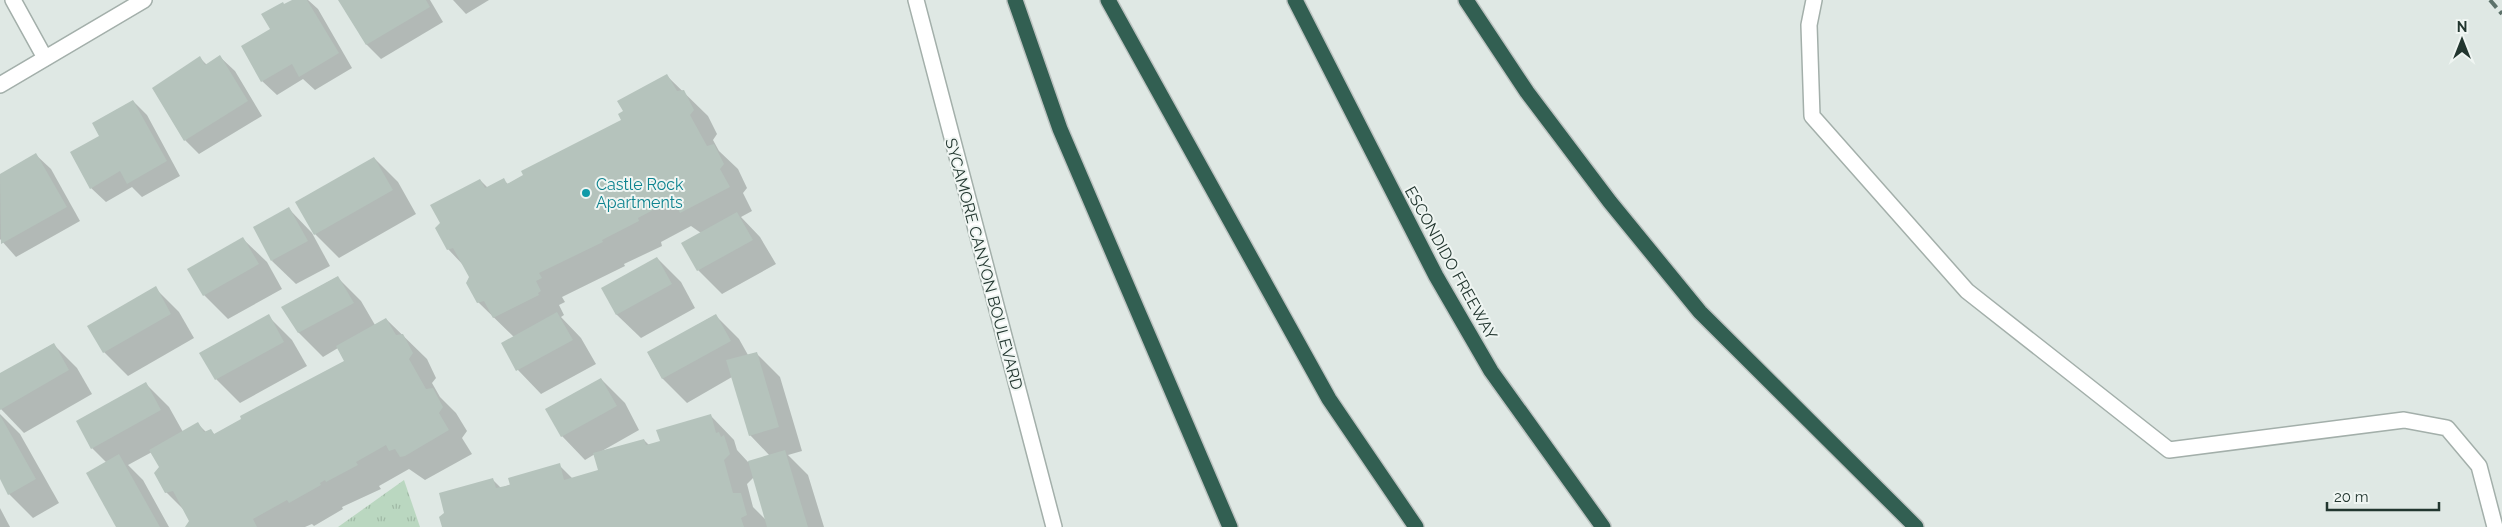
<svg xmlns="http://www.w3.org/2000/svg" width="2502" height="527" font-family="Raleway,sans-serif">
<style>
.park{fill:url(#park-tufts)}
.shadow{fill:#0003;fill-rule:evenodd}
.building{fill:#b5c3bc}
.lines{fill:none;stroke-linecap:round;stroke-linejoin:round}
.minor-casing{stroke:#a3afaa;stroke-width:18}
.highway-casing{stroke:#bdc3c1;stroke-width:18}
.minor{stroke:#fff;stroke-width:15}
.highway{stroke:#325f52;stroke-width:15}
.rail{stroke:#5d726b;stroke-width:4;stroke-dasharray:10 5;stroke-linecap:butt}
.culture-dot{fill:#0f9aa8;stroke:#eff5f2;stroke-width:2}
.labels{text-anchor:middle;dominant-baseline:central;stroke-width:4;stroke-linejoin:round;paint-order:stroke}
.culture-label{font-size:16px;fill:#0d838f;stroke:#eff5f2;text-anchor:start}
.street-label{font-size:16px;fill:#22362f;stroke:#eff5f2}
</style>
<defs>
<pattern id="park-tufts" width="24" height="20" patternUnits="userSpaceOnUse" patternTransform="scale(1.25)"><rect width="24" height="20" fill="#bad7c0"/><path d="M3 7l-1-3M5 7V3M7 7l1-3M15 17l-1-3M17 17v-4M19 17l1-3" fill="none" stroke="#a0b9a5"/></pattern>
</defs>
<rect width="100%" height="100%" fill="#dfe8e4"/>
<path class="park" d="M404 480 420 527H338Z"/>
<g class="shadow">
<path d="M293 0H308L318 9 352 68 315 90 303 79 277 95 262 81 272 29Z"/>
<path d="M339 0H430L443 22 381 59 367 45Z"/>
<path d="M453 0H489L466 14Z"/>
<path d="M220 57 235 71 262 116 199 154 185 140 180 70 200 58 207 65Z"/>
<path d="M667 76 708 116 717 134 713 140 719 151 738 169 747 188 743 193 752 211 741 217 760 237 776 264 722 294 698 270 701 233 691 226 661 242 662 246 624 264 625 266 562 297 565 302 559 305 564 315 561 317 581 338 596 364 541 394 518 370 515 338 478 302 471 278 465 267 448 249 480 180 488 188 503 180 508 184 623 121Z"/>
<path d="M133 101 147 115 180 176 142 197 132 187 106 202 91 188 101 137Z"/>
<path d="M36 155 51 169 80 221 16 257 0 239V175Z"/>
<path d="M374 158 398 182 416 214 339 258 315 234Z"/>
<path d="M289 209 312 233 330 266 296 284 272 261Z"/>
<path d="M243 239 267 262 282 289 228 319 204 295Z"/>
<path d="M657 258 681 282 695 308 641 338 617 315 603 289Z"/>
<path d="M337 277 361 301 375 325 386 319 427 359 436 378 432 383 440 397 456 413 467 431 462 438 472 454 425 480 409 469 379 486 381 489 342 507 343 509 314 526 312 524 305 527H186L190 521 185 511 166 492 160 467 152 452 128 465 143 480 169 527H117L107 463 92 448 146 384 169 407 183 432 198 424 206 432 210 430 215 435 346 361 338 348 323 357 299 333 283 307Z"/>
<path d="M155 288 179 312 194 338 128 376 104 352Z"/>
<path d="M715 315 739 339 748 355 756 353 780 377 802 451 788 455 808 475 824 527H443L493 480 501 488 559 465 573 479 599 471 595 454 585 460 562 436 601 379 625 403 639 430 602 451 644 440 649 445 662 442 711 416 734 440 737 450 748 462 770 456 750 435 732 377 687 403 663 379 648 353ZM754 477 766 520 753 507 747 484Z"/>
<path d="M268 316 292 340 307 366 240 403 216 379Z"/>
<path d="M53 344 77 368 92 394 24 433 0 408V375Z"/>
<path d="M0 414 20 434 59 503 33 518 9 494 0 477Z"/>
<path d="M0 508 10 527H0Z"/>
</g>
<g class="building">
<path d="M292 0H307L339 53 299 77 292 64 261 82 241 46 270 29 261 14 283 2 284 4Z"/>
<path d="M338 0H426L430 7 366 45Z"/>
<path d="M220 55 248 101 184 141 152 88 200 56 205 65Z"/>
<path d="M667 74 677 91 684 90 694 110 690 115 707 146 714 144 724 164 720 169 730 187 680 213 676 205 670 207 668 202 638 218 639 221 602 240 603 242 539 273 542 278 536 281 541 291 538 293 539 295 493 318 484 301 477 303 466 283 469 277 453 248 447 250 435 228 440 223 430 205 480 179 485 188 504 178 507 184 523 175 521 171 621 120 618 114 623 111 617 101Z"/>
<path d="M133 100 167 161 127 184 120 171 90 189 70 152 99 136 92 123Z"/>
<path d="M36 153 67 207 1 244 0 174Z"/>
<path d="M374 157 393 190 314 235 295 202Z"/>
<path d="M289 207 308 241 271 261 253 227Z"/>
<path d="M737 212 753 240 697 271 681 243Z"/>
<path d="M243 237 259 264 203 296 187 269Z"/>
<path d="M657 257 672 284 616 315 601 288Z"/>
<path d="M338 276 354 303 298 333 281 307Z"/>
<path d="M156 286 171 314 103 353 87 326Z"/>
<path d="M557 312 573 340 516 371 501 343Z"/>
<path d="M269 314 284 342 215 380 199 353Z"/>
<path d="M716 314 731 341 662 379 647 352Z"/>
<path d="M386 318 396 335 403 334 413 353 409 359 426 389 433 388 443 407 439 413 449 430 405 456 400 457 395 449 389 451 386 445 356 462 358 465 326 482 325 480 320 483 321 485 289 503 287 500 253 519 257 527H185L189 521 173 491 165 493 154 473 159 467 149 450 198 422 204 432 211 429 214 434 241 419 240 416 344 361 336 346Z"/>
<path d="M54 343 69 370 0 410V373Z"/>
<path d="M757 352 779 427 749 436 726 360Z"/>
<path d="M601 378 617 406 561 437 545 409Z"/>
<path d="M146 382 161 410 91 449 76 421Z"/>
<path d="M711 414 716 433 719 432 721 437 724 435 730 454 724 460 733 493H741L747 515 741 518 744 527H442L439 517 444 513 439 493 493 478 496 488 510 485 508 478 560 463 564 480 598 470 593 453 644 439 646 445 660 441 656 430Z"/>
<path d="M0 415 36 479 8 495 0 479Z"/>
<path d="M785 450 808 527H767L748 461Z"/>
<path d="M119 454 160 527H116L86 473Z"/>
</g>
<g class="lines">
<defs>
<g id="minor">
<path d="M13 0 45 58"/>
<path d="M916 0 1054 527"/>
<path d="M1814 0 1809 25 1812 116 1967 291 2169 450 2404 420 2447 428 2479 466 2495 527"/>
<path d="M0 85 144 0"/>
</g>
<g id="highway">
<path d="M1015 0 1060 129 1230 527"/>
<path d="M1108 0 1329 399 1416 527"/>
<path d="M1295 0 1436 276 1491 371 1603 527"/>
<path d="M1466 0 1527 92 1610 202 1700 312 1916 527"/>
</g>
</defs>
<use href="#minor" class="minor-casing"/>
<use href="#highway" class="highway-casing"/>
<use href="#minor" class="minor"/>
<use href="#highway" class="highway"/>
<path class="rail" d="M2490 0 2502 14"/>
</g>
<circle class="culture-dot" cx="586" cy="193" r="5"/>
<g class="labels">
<g class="culture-label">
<text x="596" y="184">Castle Rock<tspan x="596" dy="18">Apartments</tspan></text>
</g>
<g class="street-label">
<text transform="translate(1451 263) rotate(61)">ESCONDIDO FREEWAY</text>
<text transform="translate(984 264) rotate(75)">SYCAMORE CANYON BOULEVARD</text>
</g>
</g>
<g transform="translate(2462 40)" stroke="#eff5f2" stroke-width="4" paint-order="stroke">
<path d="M0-4L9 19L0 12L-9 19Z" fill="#22362f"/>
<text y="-8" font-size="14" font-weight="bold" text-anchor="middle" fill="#22362f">N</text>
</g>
<path d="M2327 502v8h112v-8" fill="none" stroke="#22362f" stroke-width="2.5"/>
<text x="2334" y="502" font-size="15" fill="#22362f" stroke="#eff5f2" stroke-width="4" paint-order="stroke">20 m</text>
</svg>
